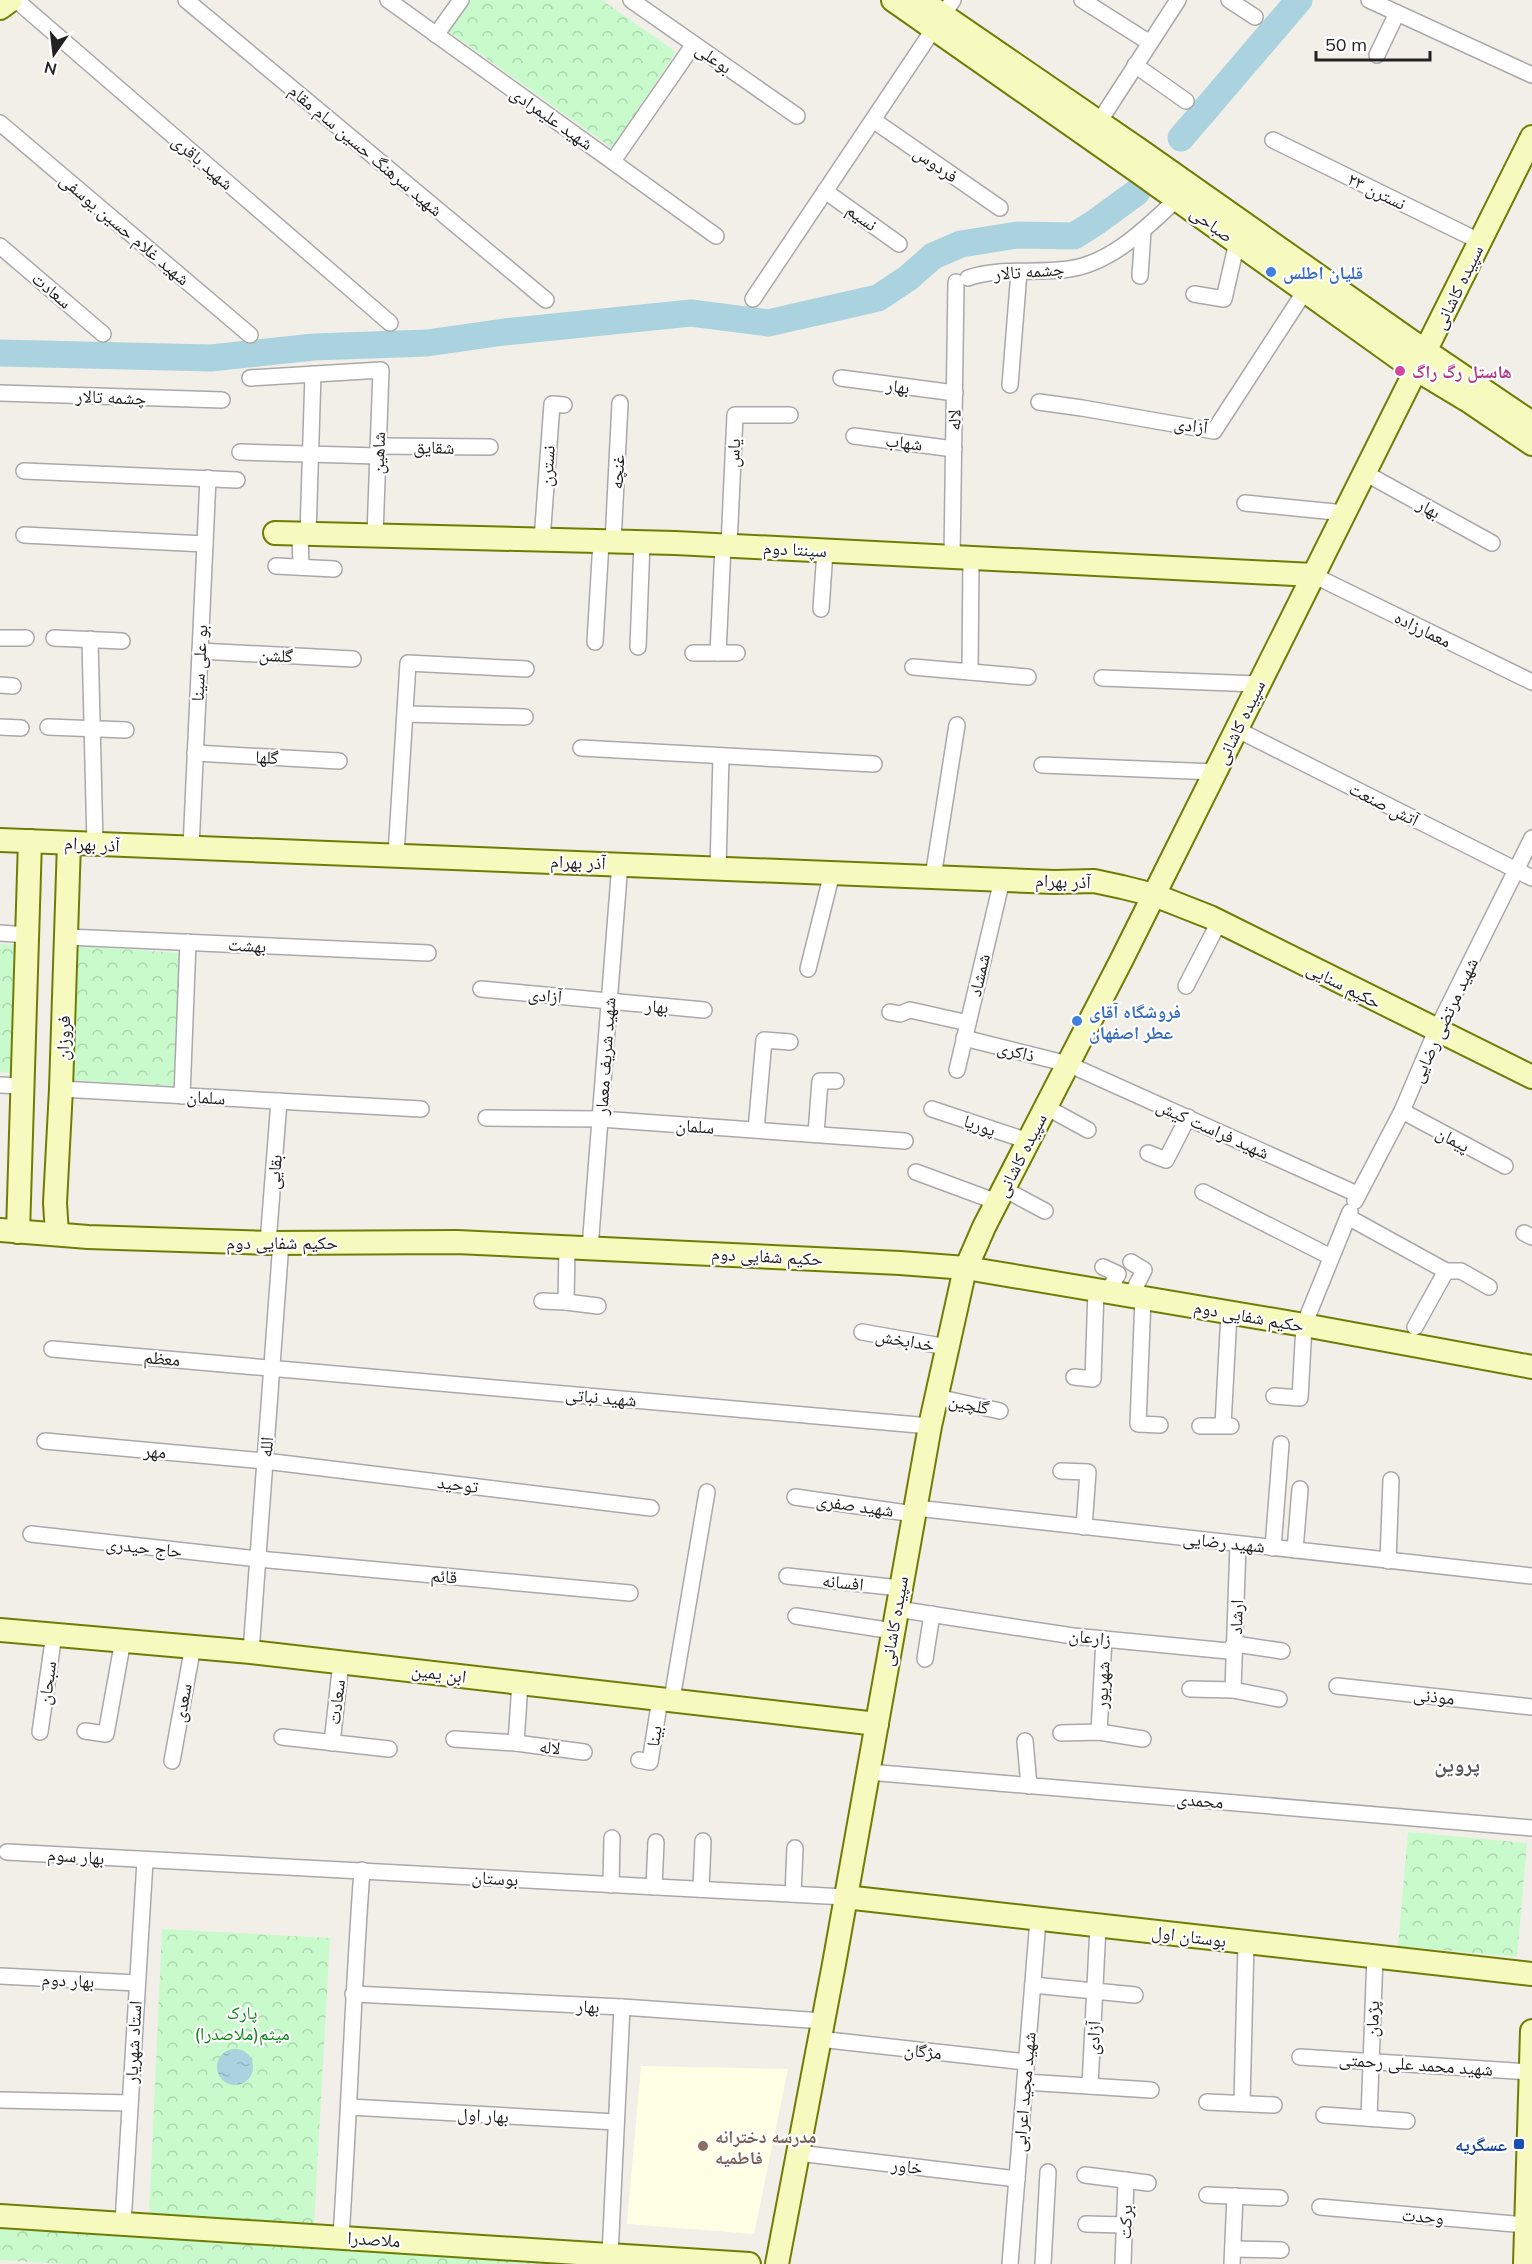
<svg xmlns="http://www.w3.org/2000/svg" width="1532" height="2264" font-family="Mulish,'Noto Naskh Arabic',sans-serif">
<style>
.education{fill:#ffffe5}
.park{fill:url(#park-crowns)}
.water{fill:url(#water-ripples)}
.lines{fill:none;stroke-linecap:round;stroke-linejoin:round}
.river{stroke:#aad3df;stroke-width:27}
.street-casing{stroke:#a9a9a9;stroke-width:18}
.secondary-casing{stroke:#707d05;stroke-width:26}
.street{stroke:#fff;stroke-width:15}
.secondary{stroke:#f7fabf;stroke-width:22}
.shop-dot{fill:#3f7fe0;stroke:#fff;stroke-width:2}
.hotel-dot{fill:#d1479c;stroke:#fff;stroke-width:2}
.transit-dot{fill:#1a4fb4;stroke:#fff;stroke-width:2}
.education-dot{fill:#8d6e63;stroke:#fff;stroke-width:2}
.labels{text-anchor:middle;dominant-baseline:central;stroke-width:4.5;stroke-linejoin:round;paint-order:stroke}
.street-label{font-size:18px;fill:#222;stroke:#fff}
.shop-label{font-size:18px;font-weight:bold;fill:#366cbe;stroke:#fff;text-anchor:start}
.hotel-label{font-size:18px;font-weight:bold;fill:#b23c85;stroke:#fff;text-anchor:start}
.park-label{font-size:18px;fill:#0c8416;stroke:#fff}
.education-label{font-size:18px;font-weight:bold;fill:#785e54;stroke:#fff;text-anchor:start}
.transit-label{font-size:18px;font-weight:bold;fill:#164399;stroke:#fff;text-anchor:end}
.quarter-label{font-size:21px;font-weight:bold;fill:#555;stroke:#fff}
</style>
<defs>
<pattern id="park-crowns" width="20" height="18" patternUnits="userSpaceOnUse" patternTransform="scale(1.5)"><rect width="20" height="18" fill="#c8facc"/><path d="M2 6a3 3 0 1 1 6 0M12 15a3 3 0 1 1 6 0" fill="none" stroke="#acd6af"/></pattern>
<pattern id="water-ripples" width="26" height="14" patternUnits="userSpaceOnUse" patternTransform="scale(1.5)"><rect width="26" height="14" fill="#aad3df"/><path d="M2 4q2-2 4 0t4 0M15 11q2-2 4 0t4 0" fill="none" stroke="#92b5bf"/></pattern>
</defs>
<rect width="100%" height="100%" fill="#f2efe9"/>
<path class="education" d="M641 2066 788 2069 754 2234 627 2224Z"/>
<g class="park">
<path d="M471 0H602L676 52 612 148 448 31Z"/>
<path d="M0 944 15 945 11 1073 0 1072Z"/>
<path d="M75 946 181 953 175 1086 72 1080Z"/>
<path d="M1408 1832 1527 1843 1517 1957 1398 1946Z"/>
<path d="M162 1929 330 1938 314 2223 149 2216Z"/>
<path d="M0 2227 581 2264H64L0 2260Z"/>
</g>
<circle class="water" cx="235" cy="2067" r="18"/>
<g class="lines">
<g class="river">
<path d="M1181 138 1299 0"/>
<path d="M0 353 211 358 314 347 427 343 504 332 691 313 768 323 878 298 908 278 933 256 961 244 1017 235 1074 236 1096 222 1137 192"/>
</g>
<defs>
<g id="street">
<path d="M16 0 390 323"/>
<path d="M186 0 546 300"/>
<path d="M388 0 716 236"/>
<path d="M631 0 797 116"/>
<path d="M1082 0 1150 43"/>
<path d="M1229 0 1255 17"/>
<path d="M1369 0 1532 75"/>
<path d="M436 35 461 0"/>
<path d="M1377 55 1397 13"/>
<path d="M1135 65 1186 101"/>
<path d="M873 120 1000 208"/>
<path d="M1099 122 1178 0"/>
<path d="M0 123 250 335"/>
<path d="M1273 140 1481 242"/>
<path d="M613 161 694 44"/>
<path d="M825 191 899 244"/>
<path d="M0 246 103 334"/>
<path d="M1140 276 1143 231"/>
<path d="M968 278C1000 267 1036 274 1069 269 1112 263 1147 227 1177 199"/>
<path d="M1194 294 1224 299 1237 242"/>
<path d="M753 299 953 0"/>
<path d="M250 378 381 370 375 535"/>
<path d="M841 378 955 393"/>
<path d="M1010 385 1019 272"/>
<path d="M0 393 222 400"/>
<path d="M1039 402 1082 408 1214 431 1305 291"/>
<path d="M854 436 954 449"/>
<path d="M378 446 490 447"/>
<path d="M240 452 378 456"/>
<path d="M24 471 237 480"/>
<path d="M1365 473 1492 543"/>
<path d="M1245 503 1345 513"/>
<path d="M300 534 301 567"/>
<path d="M308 534 313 374"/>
<path d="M24 535 205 544"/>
<path d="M542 540 552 404 564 405"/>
<path d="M613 542 620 403"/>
<path d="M729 546 735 415H790"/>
<path d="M952 557 956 282"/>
<path d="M276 566 334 569"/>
<path d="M1313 575 1532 682"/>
<path d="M821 609 825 551"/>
<path d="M0 638H26"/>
<path d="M54 638 122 641"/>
<path d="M90 639 95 845"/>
<path d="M595 642 601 542"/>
<path d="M638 647 642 542"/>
<path d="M200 651 353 659"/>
<path d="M693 653H737"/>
<path d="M718 653 723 546"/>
<path d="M913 667 1028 677"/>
<path d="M970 672 971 558"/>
<path d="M1102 678 1258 684"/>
<path d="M0 685 13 686"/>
<path d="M405 714 525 717"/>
<path d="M0 727 21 728"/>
<path d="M48 727 126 730"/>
<path d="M1236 729 1532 878"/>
<path d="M581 748 874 764"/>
<path d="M195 753 339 761"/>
<path d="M1042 765 1215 772"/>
<path d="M191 848 208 478"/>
<path d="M396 855 408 663 526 669"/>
<path d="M718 868 721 756"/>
<path d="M933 877 957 725"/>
<path d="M0 933 27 935"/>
<path d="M67 937 428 953"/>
<path d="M808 969 832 873"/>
<path d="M1186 986 1219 922"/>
<path d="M481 989 704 1010"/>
<path d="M890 1012 900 1014 910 1010 968 1023"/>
<path d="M964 1038 1068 1064 1357 1194"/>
<path d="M957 1070 1002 880"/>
<path d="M0 1085 22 1086"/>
<path d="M61 1089 421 1109"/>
<path d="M182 1096 188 942"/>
<path d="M1046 1107 1088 1130"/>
<path d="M932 1109 1028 1141"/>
<path d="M1402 1111 1505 1166"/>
<path d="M486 1118 600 1119 905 1141"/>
<path d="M756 1130 764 1040 790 1042"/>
<path d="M816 1134 820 1081H836"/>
<path d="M1148 1153 1166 1160 1188 1117"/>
<path d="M916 1172 997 1202"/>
<path d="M1004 1189 1045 1211"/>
<path d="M1203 1192 1331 1257"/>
<path d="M1355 1201 1402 1111 1436 1031 1532 838"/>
<path d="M1348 1217 1446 1271 1415 1327"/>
<path d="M1524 1233 1532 1237"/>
<path d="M268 1243 279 1101"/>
<path d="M590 1248 620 863"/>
<path d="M1103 1267 1118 1274 1108 1292"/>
<path d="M1446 1271H1461L1489 1287"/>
<path d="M1131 1296 1144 1270 1131 1262"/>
<path d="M1143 1298 1138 1424 1160 1425"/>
<path d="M542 1301 566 1302 567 1247"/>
<path d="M566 1302 598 1306"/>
<path d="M862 1332 947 1347"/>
<path d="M52 1349 930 1426"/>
<path d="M1074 1377 1093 1379 1096 1290"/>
<path d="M1274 1396 1300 1398 1304 1325 1350 1212"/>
<path d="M937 1397 1000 1411"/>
<path d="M1223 1425 1229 1313"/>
<path d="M1200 1426H1231"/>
<path d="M45 1441 265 1461 651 1508"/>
<path d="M1061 1471 1088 1472 1084 1527"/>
<path d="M795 1497 914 1514"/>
<path d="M916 1508 1532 1576"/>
<path d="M31 1534 258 1559 630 1593"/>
<path d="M1273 1548 1281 1444"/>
<path d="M1295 1550 1300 1489"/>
<path d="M1388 1561 1391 1480"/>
<path d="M787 1576 900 1588"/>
<path d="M897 1609 1073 1636 1228 1651 1235 1644 1282 1651"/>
<path d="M796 1616 893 1631"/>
<path d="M251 1652 281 1242"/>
<path d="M925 1659 932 1614"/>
<path d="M1337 1686 1532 1707"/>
<path d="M1190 1689 1233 1690 1279 1699"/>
<path d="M1233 1690 1238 1544"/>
<path d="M672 1699 707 1492"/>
<path d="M85 1731 106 1734 123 1640"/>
<path d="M40 1732 54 1634"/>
<path d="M1099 1732 1104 1639"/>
<path d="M1061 1733 1099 1732 1143 1739"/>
<path d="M282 1737 389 1749"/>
<path d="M454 1739 516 1743 584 1752"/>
<path d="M1025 1741 1029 1786"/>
<path d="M332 1743 341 1662"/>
<path d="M516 1743 520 1683"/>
<path d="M639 1760 650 1762 660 1699"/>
<path d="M172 1761 193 1646"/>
<path d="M868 1772 1532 1828"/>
<path d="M7 1852 845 1897"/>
<path d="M611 1885 612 1838"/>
<path d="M654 1887 656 1842"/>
<path d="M701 1889 703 1841"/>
<path d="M793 1894 795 1848"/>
<path d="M0 1976 137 1983"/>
<path d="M1033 1985 1135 1995"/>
<path d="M353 1994 622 2007 823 2021"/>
<path d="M819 2039 1026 2062"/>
<path d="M1300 2057 1531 2072"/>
<path d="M1025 2082 1151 2090"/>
<path d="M1090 2086 1098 1926"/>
<path d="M0 2100 130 2103"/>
<path d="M1207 2102 1274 2105"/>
<path d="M1242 2102 1246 1943"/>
<path d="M350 2107 616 2122"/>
<path d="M1324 2115 1407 2121"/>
<path d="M1369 2118 1375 1956"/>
<path d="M798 2153 1017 2179"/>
<path d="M1085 2175 1148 2183"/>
<path d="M1207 2195 1280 2198"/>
<path d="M1320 2207 1526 2225"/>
<path d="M123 2223 145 1861"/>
<path d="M1086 2224 1125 2225"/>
<path d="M341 2237C349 2115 353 1992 362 1870"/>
<path d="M1233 2249 1281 2250"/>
<path d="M610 2255 622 2007"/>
<path d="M1010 2264 1038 1920"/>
<path d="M1043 2264 1048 2172"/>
<path d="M1123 2264 1126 2180"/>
<path d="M1232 2264 1235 2196"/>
</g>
<g id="secondary">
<path d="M893 0 1140 173 1404 362 1467 400 1532 444"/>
<path d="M921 0 1141 151 1408 339 1532 423"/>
<path d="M0 8 11 0"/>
<path d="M275 533 675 543 1313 575"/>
<path d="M0 840 1054 882 1094 881 1122 887 1154 895 1210 917 1532 1077"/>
<path d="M0 1230 88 1237 268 1243 457 1242 900 1263 966 1268 1304 1325 1532 1367"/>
<path d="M18 1232 30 841"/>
<path d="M57 1234 55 1203 61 1089 69 843"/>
<path d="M0 1630 251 1652 877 1724"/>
<path d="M845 1897 1532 1974"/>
<path d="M0 2216 749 2264"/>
<path d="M777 2264 834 1964 930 1426 964 1273 984 1227 1122 959 1532 137"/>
<path d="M1525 2264 1532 2031"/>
</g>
</defs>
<use href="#street" class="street-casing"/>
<use href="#secondary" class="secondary-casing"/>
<use href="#street" class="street"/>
<use href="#secondary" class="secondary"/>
</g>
<g class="shop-dot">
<circle cx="1271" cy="272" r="6"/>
<circle cx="1077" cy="1021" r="6"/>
</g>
<circle class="hotel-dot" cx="1400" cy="371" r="6"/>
<rect class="transit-dot" x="1513" y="2138" width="12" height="12" rx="3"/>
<circle class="education-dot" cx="703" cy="2146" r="6"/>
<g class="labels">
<g class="street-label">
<text transform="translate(714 58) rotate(35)">بوعلی</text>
<text transform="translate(552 118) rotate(35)">شهید علیمرادی</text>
<text transform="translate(366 150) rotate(40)">شهید سرهنگ حسین سام مقام</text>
<text transform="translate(203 162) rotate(41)">شهید باقری</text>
<text transform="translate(936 164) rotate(35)">فردوس</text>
<text transform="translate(1377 191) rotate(26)">نسترن ۲۳</text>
<text transform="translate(862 217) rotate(36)">نسیم</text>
<text transform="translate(1212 224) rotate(36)">صباحی</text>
<text transform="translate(125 229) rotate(40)">شهید غلام حسین یوسفی</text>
<text transform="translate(1029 271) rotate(-4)">چشمه تالار</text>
<text transform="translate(1458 287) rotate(-64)">سپیده کاشانی</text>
<text transform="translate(52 290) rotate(40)">سعادت</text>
<text transform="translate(898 386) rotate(8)">بهار</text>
<text transform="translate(111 397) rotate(2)">چشمه تالار</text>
<text transform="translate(954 420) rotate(-89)">لاله</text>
<text transform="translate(1191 425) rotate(7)">آزادی</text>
<text transform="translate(904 442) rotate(7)">شهاب</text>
<text transform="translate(434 447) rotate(1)">شقایق</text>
<text transform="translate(378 453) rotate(-88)">شاهین</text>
<text transform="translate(733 453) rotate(-87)">یاس</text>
<text transform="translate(547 466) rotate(-86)">نسترن</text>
<text transform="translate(617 472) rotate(-87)">غنچه</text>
<text transform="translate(1429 508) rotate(29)">بهار</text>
<text transform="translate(795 549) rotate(3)">سپنتا دوم</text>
<text transform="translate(1423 629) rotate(26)">معمارزاده</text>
<text transform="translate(276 655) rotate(3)">گلشن</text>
<text transform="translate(199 663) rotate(-87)">بو علی سینا</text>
<text transform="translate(1240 722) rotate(-64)">سپیده کاشانی</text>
<text transform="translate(267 757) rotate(3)">گلها</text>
<text transform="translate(1384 804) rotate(27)">آتش صنعت</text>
<text transform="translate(92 844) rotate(3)">آذر بهرام</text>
<text transform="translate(578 862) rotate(2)">آذر بهرام</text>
<text transform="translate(1063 881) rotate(2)">آذر بهرام</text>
<text transform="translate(247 945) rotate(3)">بهشت</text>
<text transform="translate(979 975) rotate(-77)">شمشاد</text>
<text transform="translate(1344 985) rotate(27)">حکیم سنایی</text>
<text transform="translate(545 995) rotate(5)">آزادی</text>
<text transform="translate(657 1006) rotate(5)">بهار</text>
<text transform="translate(1444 1020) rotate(-65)">شهید مرتضی رضایی</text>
<text transform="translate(63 1038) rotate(-88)">فروزان</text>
<text transform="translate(1016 1051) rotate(14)">ذاکری</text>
<text transform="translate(605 1056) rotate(-86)">شهید شریف معمار</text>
<text transform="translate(206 1097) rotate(3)">سلمان</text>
<text transform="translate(980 1125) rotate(19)">پوریا</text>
<text transform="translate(695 1126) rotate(4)">سلمان</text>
<text transform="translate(1213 1129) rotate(24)">شهید فراست کیش</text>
<text transform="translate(1453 1139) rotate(28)">پیمان</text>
<text transform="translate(1021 1155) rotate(-63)">سپیده کاشانی</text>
<text transform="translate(274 1172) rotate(-85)">بقایی</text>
<text x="282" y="1242">حکیم شفایی دوم</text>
<text transform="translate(767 1256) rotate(3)">حکیم شفایی دوم</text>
<text transform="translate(1249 1316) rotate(10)">حکیم شفایی دوم</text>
<text transform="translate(905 1340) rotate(10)">خدابخش</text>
<text transform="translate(162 1358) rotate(5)">معظم</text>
<text transform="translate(601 1397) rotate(5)">شهید نباتی</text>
<text transform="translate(969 1404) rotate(12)">گلچین</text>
<text transform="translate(266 1447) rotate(-86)">الله</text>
<text transform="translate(155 1451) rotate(5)">مهر</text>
<text transform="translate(458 1484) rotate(7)">توحید</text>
<text transform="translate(855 1505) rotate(8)">شهید صفری</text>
<text transform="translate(1224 1542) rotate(6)">شهید رضایی</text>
<text transform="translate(144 1547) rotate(6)">حاج حیدری</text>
<text transform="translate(444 1576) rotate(5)">قائم</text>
<text transform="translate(843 1582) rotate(6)">افسانه</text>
<text transform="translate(1236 1617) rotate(-88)">ارشاد</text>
<text transform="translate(894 1621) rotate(-80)">سپیده کاشانی</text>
<text transform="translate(1090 1637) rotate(6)">زارعان</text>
<text transform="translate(439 1673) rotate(7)">ابن یمین</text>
<text transform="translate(47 1683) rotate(-82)">سبحان</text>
<text transform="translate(1102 1685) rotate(-87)">شهریور</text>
<text transform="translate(1434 1696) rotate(6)">موذنی</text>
<text transform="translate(336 1702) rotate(-83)">سعادت</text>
<text transform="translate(182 1703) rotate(-80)">سعدی</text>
<text transform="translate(654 1736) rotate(-81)">بینا</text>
<text transform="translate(550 1747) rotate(7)">لاله</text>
<text transform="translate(1200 1800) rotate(5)">محمدی</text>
<text transform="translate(76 1856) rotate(4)">بهار سوم</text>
<text transform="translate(495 1878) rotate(3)">بوستان</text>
<text transform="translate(1189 1936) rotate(7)">بوستان اول</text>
<text transform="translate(68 1980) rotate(3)">بهار دوم</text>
<text transform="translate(588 2006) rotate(3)">بهار</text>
<text transform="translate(1372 2019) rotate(-88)">پژمان</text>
<text transform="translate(1093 2038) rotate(-87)">آزادی</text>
<text transform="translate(133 2042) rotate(-87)">استاد شهریار</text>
<text transform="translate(923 2051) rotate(6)">مژگان</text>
<text transform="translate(1416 2064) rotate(4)">شهید محمد علی رحمتی</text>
<text transform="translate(1024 2092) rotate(-85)">شهید مجید اعرابی</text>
<text transform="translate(483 2115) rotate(3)">بهار اول</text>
<text transform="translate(907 2166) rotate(7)">خاور</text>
<text transform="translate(1423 2216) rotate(5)">وحدت</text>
<text transform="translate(1125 2222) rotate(-88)">برکت</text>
<text transform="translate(374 2239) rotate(4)">ملاصدرا</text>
</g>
<g class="shop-label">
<text x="1283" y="272">قلیان اطلس</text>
<text x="1089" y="1011">فروشگاه آقای<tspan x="1089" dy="21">عطر اصفهان</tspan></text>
</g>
<g class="hotel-label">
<text x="1412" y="371">هاستل رگ راگ</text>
</g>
<g class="park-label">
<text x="242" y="2012">پارک<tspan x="242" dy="21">میثم(ملاصدرا)</tspan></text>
</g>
<g class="education-label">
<text x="715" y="2136">مدرسه دخترانه<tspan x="715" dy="21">فاطمیه</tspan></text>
</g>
<g class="transit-label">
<text x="1507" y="2144">عسگریه</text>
</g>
<g class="quarter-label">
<text x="1457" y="1764">پروین</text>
</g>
</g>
<g transform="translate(54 54) rotate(194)" stroke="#ffffff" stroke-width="4.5" paint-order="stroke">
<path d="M0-4.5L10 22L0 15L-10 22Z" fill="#222222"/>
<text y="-9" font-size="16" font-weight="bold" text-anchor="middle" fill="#222222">N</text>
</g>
<path d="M1316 51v9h114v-9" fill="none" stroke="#222222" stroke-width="3"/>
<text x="1325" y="51" font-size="18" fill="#222222" stroke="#ffffff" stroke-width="4.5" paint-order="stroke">50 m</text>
</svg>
